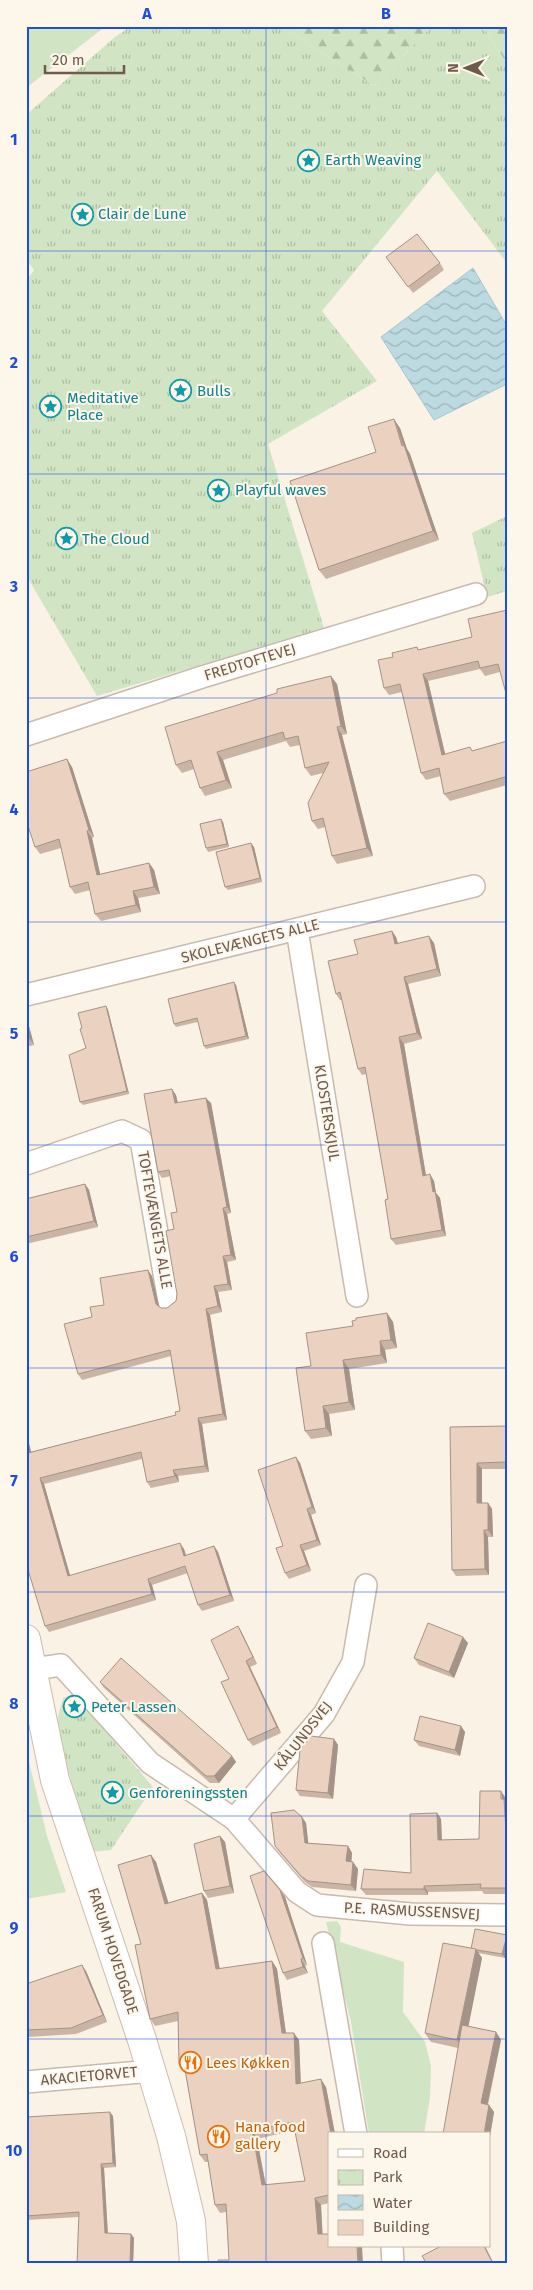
<svg xmlns="http://www.w3.org/2000/svg" width="533" height="2290" font-family="'Fira Sans',sans-serif">
<style>
.green{fill:#d1e5c5}
.forest{fill:url(#forest-firs)}
.park{fill:url(#park-tufts)}
.water{fill:url(#water-waves);stroke:#a3c8d1}
.lines{fill:none;stroke-linecap:round;stroke-linejoin:round}
.street-casing{stroke:#c9baac;stroke-width:24}
.secondary-casing{stroke:#cebcad;stroke-width:30}
.street{stroke:#fff;stroke-width:21}
.secondary{stroke:#fff;stroke-width:28}
.wall{fill:#cab5a5;fill-rule:evenodd}
.shaded-wall{fill:#a49386}
.building{fill:#ebd2c0;stroke:#a49386;fill-rule:evenodd}
.grid{fill:none;stroke:#1d4ed8;stroke-width:1;stroke-opacity:0.55}
.labels{text-anchor:middle;dominant-baseline:central;stroke-width:4;stroke-linejoin:round;paint-order:stroke}
.culture-label{font-size:15px;fill:#0d838f;stroke:#fdf6ea;text-anchor:start}
.street-label{font-size:15px;fill:#6f5a4d;stroke:#fdf6ea}
.food-label{font-size:15px;fill:#c56008;stroke:#fdf6ea;text-anchor:start}
.neatline{fill:none;stroke:#1d4ed8;stroke-width:2}
.grid-label{font-size:16px;text-anchor:middle;font-weight:bold;fill:#1d4ed8}
</style>
<defs>
<pattern id="forest-firs" width="22" height="20" patternUnits="userSpaceOnUse" patternTransform="scale(1.25)"><rect width="22" height="20" fill="#d1e5c5"/><path d="M5 1l3.5 6h-7zM16 11l3.5 6h-7z" fill="#aebda2"/></pattern>
<pattern id="park-tufts" width="24" height="20" patternUnits="userSpaceOnUse" patternTransform="scale(1.25)"><rect width="24" height="20" fill="#d1e5c5"/><path d="M3 7l-1-3M5 7V3M7 7l1-3M15 17l-1-3M17 17v-4M19 17l1-3" fill="none" stroke="#aebda2"/></pattern>
<pattern id="water-waves" width="16" height="10" patternUnits="userSpaceOnUse" patternTransform="scale(1.25)"><rect width="16" height="10" fill="#bcdae0"/><path d="M0 5q4-4 8 0t8 0" fill="none" stroke="#9db4b8"/></pattern>
</defs>
<rect width="100%" height="100%" fill="#f9f2e5"/>
<g class="green">
<path d="M26 26H106L26 88Z"/>
<path d="M26 1749 47 1836 66 1892 26 1899Z"/>
<path d="M337 1921 341 1927 340 1942 404 1962 403 2012 425 2042 431 2066 430 2098 424 2134H369L351 2022 326 1922Z"/>
</g>
<g class="forest">
<path d="M281 26H432L374 86Z"/>
<path d="M483 26H507V64Z"/>
</g>
<g class="park">
<path d="M131 26H281L374 86 432 26H483L507 64V263L437 171 322 311 377 381 268 444 324 628 97 696 26 575V281L34 270 26 259V115L115 37Z"/>
<path d="M507 516V591L487 597 472 533Z"/>
<path d="M73 1694 153 1787 111 1850 90 1852 56 1724 63 1698Z"/>
</g>
<path class="water" d="M473 268 507 326V384L434 420 381 337Z"/>
<g class="lines">
<defs>
<g id="street">
<path d="M26 735 202 677 476 594"/>
<path d="M297 930 357 1296"/>
<path d="M26 995 474 886"/>
<path d="M26 1164 122 1131 141 1140 169 1302"/>
<path d="M33 1669 61 1665 150 1763 234 1819 297 1892 317 1905 410 1914 507 1915"/>
<path d="M234 1819 324 1714 353 1662 366 1585"/>
<path d="M323 1943 356 2134"/>
<path d="M26 2082 152 2071"/>
<path d="M392 2246 393 2264"/>
</g>
<path id="secondary" d="M26 1639 55 1780 142 2040 171 2136 191 2221 194 2264"/>
</defs>
<use href="#street" class="street-casing"/>
<use href="#secondary" class="secondary-casing"/>
<use href="#street" class="street"/>
<use href="#secondary" class="secondary"/>
</g>
<g class="wall">
<path d="M386 257 440 263 444 270 413 293Z"/>
<path d="M400 428 407 449 410 454 439 540 326 579 319 570 376 452Z"/>
<path d="M507 610 500 672 485 676 480 669 428 681 445 754 473 751 507 741V785L450 801 444 794 441 776 426 780 421 773 402 692 389 695 384 688 393 657 417 647 419 650 472 637Z"/>
<path d="M337 684 347 734 342 735 373 856 337 864 332 856 325 827 318 829 312 821 323 773 311 776 305 768 300 745 290 747 286 741 223 760 232 788 205 796 200 788 194 769 182 773 176 765Z"/>
<path d="M72 767 94 837 92 838 100 874 149 863 154 870 160 894 138 898 141 912 101 921 95 914 90 890 75 894 70 887 61 848 40 854 35 847 27 822H26V772Z"/>
<path d="M221 819 223 822 229 847 208 852 206 848Z"/>
<path d="M254 847 262 882 228 890 225 887Z"/>
<path d="M392 931 396 937 398 944 434 943 441 976 408 984 422 1039 404 1044 426 1175 434 1181 436 1193 440 1198 446 1236 396 1245 391 1239 388 1199 366 1074 362 1075 358 1069 342 1000H340L336 994 358 954Z"/>
<path d="M236 985 249 1039 206 1049 204 1046 198 1022 176 1027 174 1024Z"/>
<path d="M106 1006 108 1010 129 1094 83 1105 80 1102 86 1048 82 1028Z"/>
<path d="M26 1015 34 1045 26 1047Z"/>
<path d="M176 1095 178 1103H211L231 1213 227 1214 236 1260 227 1262 232 1290 218 1292 222 1312 210 1315 227 1420 202 1424 209 1472 178 1476 179 1482 151 1488 147 1482 142 1459 44 1484 70 1576 184 1549 186 1556 214 1546 218 1552 234 1601 202 1611 198 1605 188 1573 152 1585 156 1600 49 1632 45 1626 31 1452 176 1415 180 1411 171 1356 82 1380 78 1374 92 1317 104 1305 152 1276 159 1306 161 1308H167L176 1301 177 1294 174 1229 177 1212 171 1176 162 1178 158 1172Z"/>
<path d="M85 1184 89 1190 98 1227 26 1244V1199Z"/>
<path d="M387 1313 393 1322 397 1348 385 1350 387 1363 349 1369 355 1410 329 1414 332 1436 311 1439 305 1431 311 1366Z"/>
<path d="M507 1426V1469H482V1503H488L492 1509 493 1537H488L489 1575 456 1576 452 1570 450 1427Z"/>
<path d="M300 1463 316 1513 311 1515 321 1545 304 1551 311 1571 289 1579 285 1573 283 1546Z"/>
<path d="M238 1626 242 1633 257 1664 250 1667 281 1733 253 1746 248 1740 229 1679Z"/>
<path d="M468 1643 454 1678 419 1665 414 1658Z"/>
<path d="M100 1682 232 1756 236 1762 219 1783H210L104 1688Z"/>
<path d="M461 1726 465 1732 460 1756 419 1746 414 1740Z"/>
<path d="M334 1739 338 1745 333 1799 300 1796 296 1790Z"/>
<path d="M505 1797V1801L507 1803V1894H484L482 1891 428 1892V1895H366L361 1889 411 1873 437 1813 441 1819 442 1840 479 1839Z"/>
<path d="M302 1817 306 1823 308 1843 348 1846 352 1853 351 1862 358 1869 356 1891 312 1887 305 1882 280 1853 275 1846Z"/>
<path d="M220 1836 225 1842 234 1893 208 1898 204 1891Z"/>
<path d="M151 1855 156 1862 168 1903 202 1893 207 1900 220 1969 272 1961 277 1969 286 2033 299 2040 301 2084 326 2087 335 2134H329V2203L321 2205 322 2234 229 2260 226 2212 220 2213 215 2205 208 2162H205L200 2155 185 2071H184L179 2064 178 2021 155 2026 150 2019 141 1944ZM295 2130 305 2181 266 2185 257 2139Z"/>
<path d="M280 1890 285 1897 307 1965 305 1966 308 1973 287 1980 283 1973Z"/>
<path d="M507 1935 505 1958 478 1953 482 1958 468 2026 496 2032 501 2040 488 2105H489L494 2112 489 2142 458 2048 431 2042 425 2033 471 1949Z"/>
<path d="M86 1971 107 2022 76 2034 28 2037 26 2034V1984Z"/>
<path d="M113 2116 116 2167 104 2168 108 2233 131 2234 134 2238 133 2264H77L79 2217 26 2220V2117Z"/>
</g>
<g class="shaded-wall">
<path d="M394 419 400 428 407 449 410 454 439 540 433 531Z"/>
<path d="M423 674 428 681 447 762 442 755Z"/>
<path d="M331 676 337 684 347 734 341 726Z"/>
<path d="M337 727 342 735 373 856 367 848Z"/>
<path d="M217 752 223 760 232 788 226 780Z"/>
<path d="M67 759 72 767 94 837 89 830Z"/>
<path d="M221 819 223 822 229 847 227 844Z"/>
<path d="M87 831 92 838 102 882 97 875Z"/>
<path d="M251 843 254 847 262 882 260 878Z"/>
<path d="M149 863 154 870 160 894 154 887Z"/>
<path d="M133 891 138 898 141 912 136 905Z"/>
<path d="M392 931 396 937 400 951 395 944Z"/>
<path d="M429 936 434 943 441 976 437 969Z"/>
<path d="M404 977 408 984 422 1039 417 1033Z"/>
<path d="M234 982 236 985 249 1039 246 1036Z"/>
<path d="M106 1006 108 1010 129 1094 127 1091Z"/>
<path d="M26 1015 34 1045 30 1039 26 1025Z"/>
<path d="M399 1037 404 1044 427 1182 423 1176Z"/>
<path d="M172 1089 176 1095 179 1109 175 1103Z"/>
<path d="M206 1098 211 1103 231 1213 227 1207Z"/>
<path d="M430 1174 434 1181 436 1193 440 1198 446 1236 442 1230 433 1192Z"/>
<path d="M85 1184 89 1190 98 1227 94 1221Z"/>
<path d="M223 1208 227 1214 236 1260 231 1255Z"/>
<path d="M223 1256 227 1262 232 1290 228 1284Z"/>
<path d="M148 1270 152 1276 160 1310 156 1304Z"/>
<path d="M214 1286 218 1292 222 1312 218 1306Z"/>
<path d="M206 1309 210 1315 227 1420 223 1414Z"/>
<path d="M387 1313 393 1322 397 1348 391 1340Z"/>
<path d="M380 1341 385 1350 387 1363 381 1355Z"/>
<path d="M343 1360 349 1369 355 1410 349 1402Z"/>
<path d="M323 1406 329 1414 332 1436 326 1428Z"/>
<path d="M198 1418 202 1424 209 1472 205 1466Z"/>
<path d="M26 1431 33 1459 28 1453 26 1444Z"/>
<path d="M296 1457 300 1463 316 1513 312 1507Z"/>
<path d="M477 1463 482 1469V1509L477 1503Z"/>
<path d="M173 1470 178 1476 179 1482 175 1476Z"/>
<path d="M40 1478 44 1484 72 1582 68 1576Z"/>
<path d="M488 1503 492 1509 493 1537 488 1530Z"/>
<path d="M307 1509 311 1515 321 1545 317 1540Z"/>
<path d="M484 1530 488 1537 489 1575 485 1569Z"/>
<path d="M180 1543 184 1549 188 1562 184 1556Z"/>
<path d="M300 1545 304 1551 311 1571 307 1565Z"/>
<path d="M214 1546 218 1552 234 1601 230 1595Z"/>
<path d="M148 1579 152 1585 156 1600 152 1594Z"/>
<path d="M238 1626 242 1633 257 1664 253 1657Z"/>
<path d="M463 1637 468 1643 454 1678 449 1672Z"/>
<path d="M246 1661 250 1667 281 1733 277 1727Z"/>
<path d="M461 1726 465 1732 460 1756 455 1750Z"/>
<path d="M334 1739 338 1745 333 1799 328 1793Z"/>
<path d="M232 1756 236 1762 219 1783 214 1776Z"/>
<path d="M501 1791 505 1797V1801L507 1803V1848Z"/>
<path d="M437 1813 441 1819 442 1846 438 1840Z"/>
<path d="M302 1817 306 1823 309 1849 305 1843Z"/>
<path d="M220 1836 225 1842 234 1893 230 1886Z"/>
<path d="M348 1846 352 1853 351 1868 346 1861Z"/>
<path d="M151 1855 156 1862 171 1911 165 1904Z"/>
<path d="M353 1862 358 1869 356 1891 351 1885Z"/>
<path d="M424 1886 428 1892V1895L424 1889Z"/>
<path d="M280 1890 285 1897 307 1965 303 1958Z"/>
<path d="M202 1893 207 1900 221 1977 216 1969Z"/>
<path d="M507 1937V1950L505 1958 502 1954Z"/>
<path d="M476 1949 482 1958 464 2049 457 2040Z"/>
<path d="M301 1959 305 1966 308 1973 303 1967Z"/>
<path d="M272 1961 277 1969 287 2041 282 2033Z"/>
<path d="M82 1965 86 1971 107 2022 103 2015Z"/>
<path d="M496 2032 501 2040 486 2111 481 2103Z"/>
<path d="M294 2033 299 2040 301 2092 296 2084Z"/>
<path d="M321 2079 326 2087 335 2134H331Z"/>
<path d="M489 2105 494 2112 489 2142V2134H484Z"/>
<path d="M110 2112 113 2116 116 2167 113 2163Z"/>
<path d="M252 2131 257 2139 267 2193 262 2185Z"/>
<path d="M101 2164 104 2168 108 2238 105 2233Z"/>
<path d="M315 2198 321 2205 323 2242 318 2234Z"/>
<path d="M131 2234 134 2238 133 2264H130Z"/>
<path d="M357 2246H362L363 2264H358Z"/>
<path d="M484 2246H485L494 2264H493Z"/>
</g>
<g class="building">
<path d="M417 234 440 263 408 287 386 257Z"/>
<path d="M394 419 402 446 404 445 433 531 319 570 290 481 376 452 368 427Z"/>
<path d="M507 610V697L498 664 480 668 478 661 423 674 442 755 470 747 472 751 507 741V782L505 777 444 794 439 768 421 773 400 684 384 688 378 660 393 657 392 653 417 647 418 650 472 637 468 619Z"/>
<path d="M331 676 341 726 337 727 367 848 332 856 323 818 312 821 308 803 329 762 305 768 298 736 285 739 283 732 217 752 226 780 200 788 191 760 176 765 165 727 277 693V689Z"/>
<path d="M67 759 89 830 87 831 97 875 149 863 154 887 133 891 136 905 95 914 88 882 70 887 59 839 35 847 26 820V772Z"/>
<path d="M221 819 227 844 206 848 200 824Z"/>
<path d="M251 843 260 878 225 887 216 852Z"/>
<path d="M392 931 395 944 429 936 437 969 404 977 417 1033 399 1037 423 1176 430 1174 433 1192 435 1191 442 1230 391 1239 385 1200 388 1199 365 1067 358 1069 340 992 336 994 328 961 358 954 354 940Z"/>
<path d="M234 982 246 1036 204 1046 197 1018 174 1024 168 999Z"/>
<path d="M106 1006 127 1091 80 1102 69 1055 86 1048 80 1029 82 1028 78 1013Z"/>
<path d="M26 1025 30 1039 26 1040Z"/>
<path d="M172 1089 175 1103 206 1098 227 1207 223 1208 231 1255 223 1256 228 1284 214 1286 218 1306 206 1309 223 1414 198 1418 205 1466 173 1470 175 1476 147 1482 141 1452 40 1478 68 1576 180 1543 184 1556 214 1546 230 1595 198 1605 185 1566 148 1579 152 1594 45 1626 26 1563V1444L28 1453 176 1415 175 1412 180 1411 170 1350 78 1374 64 1324 92 1317 90 1307 104 1305 100 1278 148 1270 156 1304 161 1308H167L176 1301 177 1294 166 1231 174 1229 171 1213 177 1212 169 1170 158 1172 144 1094Z"/>
<path d="M85 1184 94 1221 26 1237V1199Z"/>
<path d="M387 1313 391 1340 380 1341 381 1355 343 1360 349 1402 323 1406 326 1428 305 1431 296 1368 311 1366 306 1333 353 1326 352 1321 356 1320V1318Z"/>
<path d="M507 1426V1462L477 1463V1503H488V1530H484L485 1569 452 1570 450 1427Z"/>
<path d="M296 1457 312 1507 307 1509 317 1540 300 1545 307 1565 285 1573 276 1548 283 1546 258 1470Z"/>
<path d="M428 1623 463 1637 449 1672 414 1658Z"/>
<path d="M238 1626 253 1657 246 1661 277 1727 248 1740 221 1682 229 1679 211 1640Z"/>
<path d="M121 1658 232 1756 214 1776H206L100 1682Z"/>
<path d="M420 1716 461 1726 455 1750 414 1740Z"/>
<path d="M311 1736 334 1739 328 1793 296 1790 300 1750Z"/>
<path d="M480 1791H501V1799H504L507 1847V1888H480L481 1884 424 1886V1889H361L364 1869 411 1873 410 1814 437 1813 438 1840 479 1839Z"/>
<path d="M294 1810 302 1817 305 1843 348 1846 346 1861 353 1862 351 1885 308 1881 301 1876 275 1846 271 1813Z"/>
<path d="M220 1836 230 1886 204 1891 194 1844Z"/>
<path d="M151 1855 165 1904 202 1893 216 1969 272 1961 282 2033H294L296 2084 321 2079 331 2134H329V2195L315 2198 318 2234H329V2246H357L358 2264H218V2260H229L226 2204 215 2205 207 2154 200 2155 184 2064H179L178 2012 150 2019 135 1945 141 1944 118 1865ZM293 2122 305 2181 262 2185 252 2131Z"/>
<path d="M264 1871 280 1890 303 1958 301 1959 303 1967 283 1973 250 1876Z"/>
<path d="M475 1929 507 1935 502 1954 471 1949Z"/>
<path d="M443 1943 476 1949 457 2040 425 2033Z"/>
<path d="M82 1965 103 2015 71 2028 26 2030V1984Z"/>
<path d="M462 2025 496 2032 481 2103 489 2105 484 2134H443Z"/>
<path d="M110 2112 113 2163 101 2164 105 2233 131 2234 130 2264H77L79 2212 26 2216V2117Z"/>
<path d="M441 2246H484L493 2264H419L425 2261 422 2256Z"/>
</g>
<path class="grid" d="M266 26V2264M26 251H507M26 474H507M26 698H507M26 922H507M26 1145H507M26 1368H507M26 1592H507M26 1816H507M26 2039H507"/>
<defs>
<symbol id="sight-ring" viewBox="-11 -11 22 22"><circle r="9.5" fill="#fdf6ea" stroke="#0f9aa8" stroke-width="1.5"/><path d="M0-6L1.8-2.2L6-1.7L2.9 1.2L3.7 5.4L0 3.3L-3.7 5.4L-2.9 1.2L-6-1.7L-1.8-2.2Z" fill="#0f9aa8"/></symbol>
<symbol id="restaurant-ring" viewBox="-11 -11 22 22"><circle r="9.5" fill="#fdf6ea" stroke="#e8710a" stroke-width="1.5"/><path d="M-5-6h1v4h1v-4h1v4h1v-4h1v5L-1.5 .5V6h-2V.5L-5-1ZM5-6V6H3V1.5H1.5Q1.5-4 5-6Z" fill="#e8710a"/></symbol>
</defs>
<g fill-rule="evenodd">
<use href="#sight-ring" x="296" y="148" width="25" height="25"/>
<use href="#sight-ring" x="70" y="202" width="25" height="25"/>
<use href="#sight-ring" x="168" y="378" width="25" height="25"/>
<use href="#sight-ring" x="38" y="394" width="25" height="25"/>
<use href="#sight-ring" x="206" y="478" width="25" height="25"/>
<use href="#sight-ring" x="54" y="526" width="25" height="25"/>
<use href="#sight-ring" x="62" y="1694" width="25" height="25"/>
<use href="#sight-ring" x="100" y="1780" width="25" height="25"/>
<use href="#restaurant-ring" x="178" y="2050" width="25" height="25"/>
<use href="#restaurant-ring" x="206" y="2124" width="25" height="25"/>
</g>
<g class="labels">
<g class="culture-label">
<text x="325" y="160">Earth Weaving</text>
<text x="98" y="214">Clair de Lune</text>
<text x="197" y="391">Bulls</text>
<text x="67" y="398">Meditative<tspan x="67" dy="17">Place</tspan></text>
<text x="235" y="490">Playful waves</text>
<text x="82" y="539">The Cloud</text>
<text x="91" y="1707">Peter Lassen</text>
<text x="129" y="1793">Genforeningssten</text>
</g>
<g class="street-label">
<text transform="translate(250 662) rotate(-17)">FREDTOFTEVEJ</text>
<text transform="translate(250 941) rotate(-14)">SKOLEVÆNGETS ALLE</text>
<text transform="translate(327 1113) rotate(81)">KLOSTERSKJUL</text>
<text transform="translate(155 1220) rotate(80)">TOFTEVÆNGETS ALLE</text>
<text transform="translate(303 1736) rotate(-52)">KÅLUNDSVEJ</text>
<text transform="translate(412 1911) rotate(3)">P.E. RASMUSSENSVEJ</text>
<text transform="translate(113 1951) rotate(72)">FARUM HOVEDGADE</text>
<text transform="translate(89 2076) rotate(-5)">AKACIETORVET</text>
</g>
<g class="food-label">
<text x="206" y="2063">Lees Køkken</text>
<text x="235" y="2127">Hana food<tspan x="235" dy="17">gallery</tspan></text>
</g>
</g>
<rect width="533" height="2290" fill="none" stroke="#fdf6ea" stroke-width="55"/>
<rect x="328" y="2132" width="162" height="115" fill="#fdf6ea" stroke="#c4b8ab"/>
<rect x="338" y="2149" width="25" height="8" fill="#ffffff" stroke="#c4b8ab"/>
<text x="373" y="2158" font-size="15" fill="#6f5a4d">Road</text>
<rect x="338" y="2170" width="25" height="15" fill="url(#park-tufts)" stroke="#c4b8ab"/>
<text x="373" y="2182" font-size="15" fill="#6f5a4d">Park</text>
<rect x="338" y="2195" width="25" height="15" fill="url(#water-waves)" stroke="#c4b8ab"/>
<text x="373" y="2208" font-size="15" fill="#6f5a4d">Water</text>
<rect x="338" y="2220" width="25" height="15" fill="#ebd2c0" stroke="#c4b8ab"/>
<text x="373" y="2232" font-size="15" fill="#6f5a4d">Building</text>
<g transform="translate(466 68) rotate(270)" stroke="#fdf6ea" stroke-width="4" paint-order="stroke">
<path d="M0-4L9 19L0 12L-9 19Z" fill="#6f5a4d"/>
<text y="-8" font-size="14" font-weight="bold" text-anchor="middle" fill="#6f5a4d">N</text>
</g>
<path d="M45 65v8h79v-8" fill="none" stroke="#6f5a4d" stroke-width="2.5"/>
<text x="52" y="65" font-size="15" fill="#6f5a4d" stroke="#fdf6ea" stroke-width="4" paint-order="stroke">20 m</text>
<rect x="28" y="28" width="478" height="2234" class="neatline"/>
<g class="grid-label">
<text x="147" y="19">A</text>
<text x="386" y="19">B</text>
<text x="14" y="145">1</text>
<text x="14" y="368">2</text>
<text x="14" y="592">3</text>
<text x="14" y="815">4</text>
<text x="14" y="1039">5</text>
<text x="14" y="1262">6</text>
<text x="14" y="1486">7</text>
<text x="14" y="1709">8</text>
<text x="14" y="1933">9</text>
<text x="14" y="2156">10</text>
</g>
</svg>
